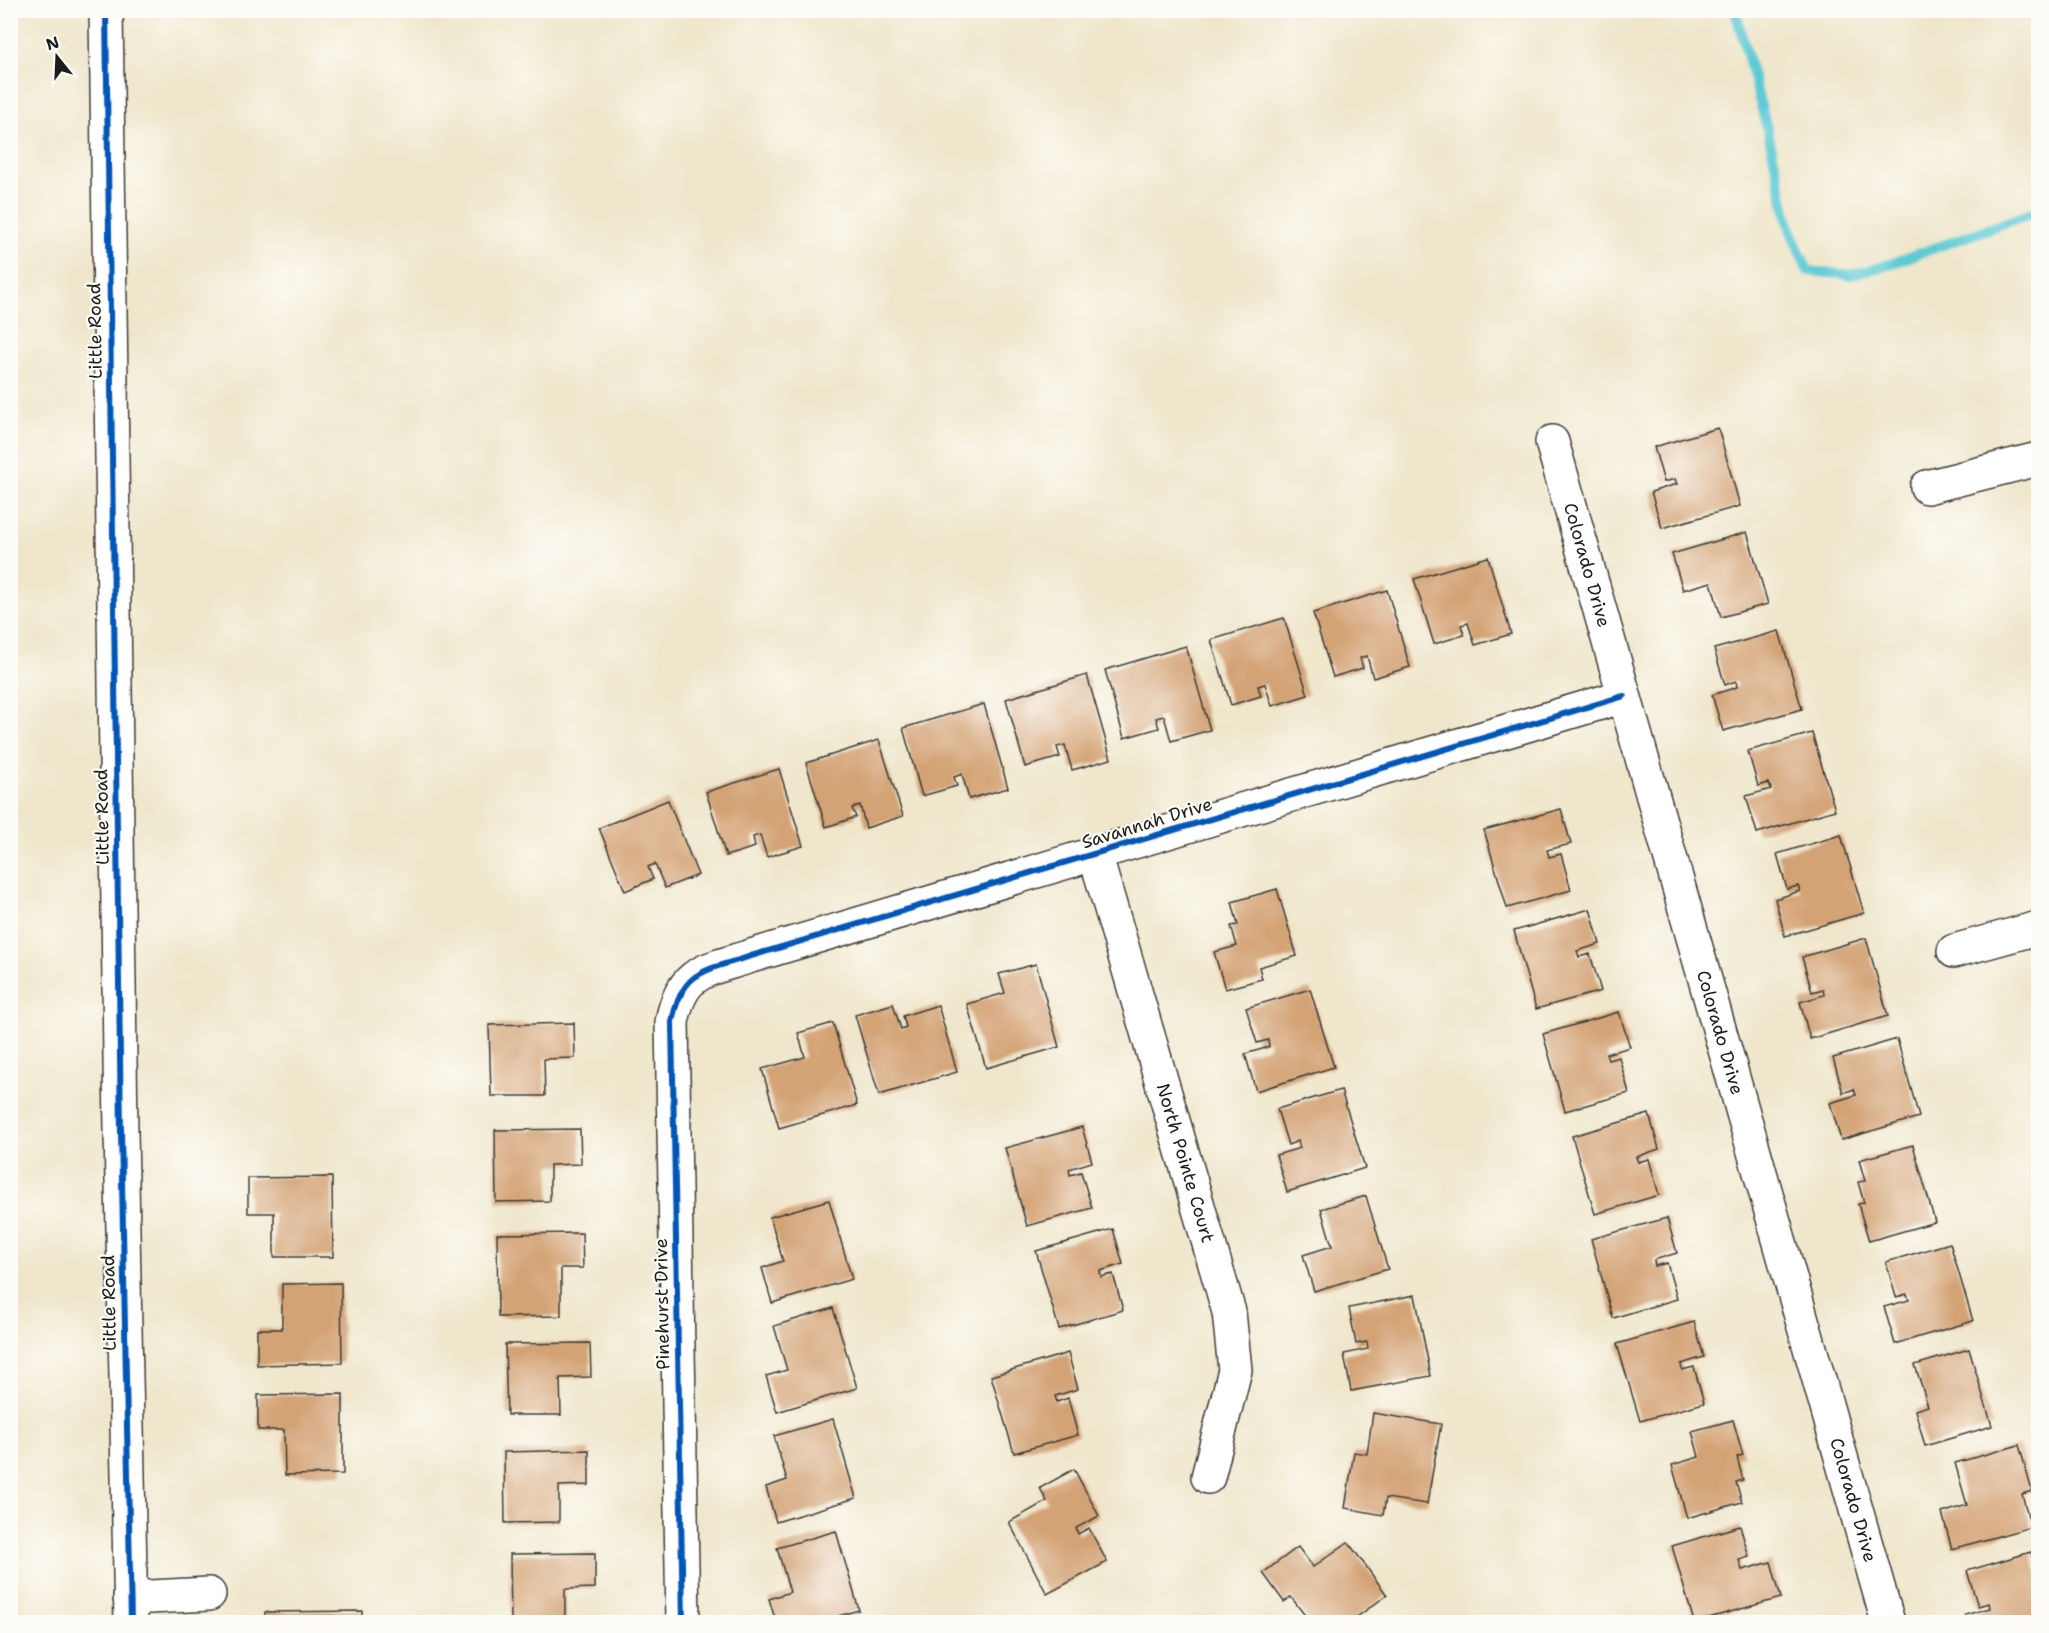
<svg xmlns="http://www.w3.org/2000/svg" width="2049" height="1633" font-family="'Shantell Sans',sans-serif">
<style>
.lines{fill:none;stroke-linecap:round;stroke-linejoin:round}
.stream{stroke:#5dcad5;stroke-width:10}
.building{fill:#d3a274}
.minor-casing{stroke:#3c3a36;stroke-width:36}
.minor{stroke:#fff;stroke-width:33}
.cycleway-casing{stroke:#fdfcf7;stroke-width:10}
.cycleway{stroke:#0057b8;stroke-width:6}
.labels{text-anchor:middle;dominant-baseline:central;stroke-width:4.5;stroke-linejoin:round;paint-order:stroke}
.street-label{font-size:18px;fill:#1c1c1c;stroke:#fdfcf7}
</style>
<rect width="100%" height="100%" fill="#fdfcf7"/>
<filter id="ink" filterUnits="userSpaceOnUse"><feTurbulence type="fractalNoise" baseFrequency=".0167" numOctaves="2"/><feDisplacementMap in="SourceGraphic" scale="12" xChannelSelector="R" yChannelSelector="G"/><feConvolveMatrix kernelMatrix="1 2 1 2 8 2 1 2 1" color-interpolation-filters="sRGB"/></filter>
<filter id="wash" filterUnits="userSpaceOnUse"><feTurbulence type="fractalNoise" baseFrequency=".008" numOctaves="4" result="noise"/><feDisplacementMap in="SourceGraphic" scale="24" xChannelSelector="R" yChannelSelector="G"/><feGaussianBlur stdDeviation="1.35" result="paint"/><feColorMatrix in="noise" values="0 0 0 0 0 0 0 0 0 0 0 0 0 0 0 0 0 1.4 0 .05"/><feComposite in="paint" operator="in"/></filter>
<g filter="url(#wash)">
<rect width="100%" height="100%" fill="#efe6cb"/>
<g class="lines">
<path class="stream" d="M1735 10 1768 132 1790 229 1808 271 1851 275 1884 266 2038 211"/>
</g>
<g id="blocks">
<g class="building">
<path d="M1718 428 1740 506 1662 528 1651 492 1677 484 1675 479 1664 482 1654 447Z"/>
<path d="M1747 532 1768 604 1721 617 1711 582 1683 590 1672 554Z"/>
<path d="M1488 557 1511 634 1475 645 1468 623 1461 625 1464 635 1434 644 1414 579Z"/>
<path d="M1387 590 1410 667 1373 678 1367 656 1360 658 1363 668 1333 677 1313 613Z"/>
<path d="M1284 618 1308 695 1272 706 1265 684 1258 686 1261 696 1231 705 1211 640Z"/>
<path d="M1779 631 1802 709 1723 731 1712 695 1737 687 1736 681 1725 685 1714 649Z"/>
<path d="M1186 646 1210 730 1171 741 1164 716 1156 718 1159 728 1124 738 1105 670Z"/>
<path d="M1087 675 1111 759 1072 770 1065 745 1057 747 1060 757 1025 767 1006 699Z"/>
<path d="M984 704 1008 788 969 799 962 774 954 777 957 786 922 796 903 728Z"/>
<path d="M1812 733 1835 810 1757 833 1746 796 1771 789 1769 783 1758 786 1748 751Z"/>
<path d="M879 740 903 816 866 828 860 805 852 808 856 817 826 827 806 763Z"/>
<path d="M779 769 803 846 767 857 760 835 753 837 755 847 726 856 706 792Z"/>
<path d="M668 800 698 875 665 888 655 864 648 867 653 879 625 891 599 828Z"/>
<path d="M1561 809 1571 844 1547 850 1549 857 1561 854 1571 890 1507 908 1484 830Z"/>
<path d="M1841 835 1864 913 1785 936 1775 899 1800 891 1798 886 1787 889 1777 854Z"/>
<path d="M1277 889 1297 956 1259 967 1262 979 1225 989 1214 952 1237 946 1231 926 1238 925 1232 902Z"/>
<path d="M1590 909 1600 944 1577 951 1579 957 1590 954 1601 991 1536 1009 1514 931Z"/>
<path d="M1866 938 1888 1016 1810 1039 1800 1002 1824 995 1823 989 1812 992 1802 957Z"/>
<path d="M1036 964 1059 1047 986 1068 967 1004 1005 993 999 974Z"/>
<path d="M1310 989 1334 1067 1256 1091 1245 1054 1269 1047 1268 1040 1257 1043 1246 1008Z"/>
<path d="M893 1004 901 1029 906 1027 903 1016 938 1005 957 1072 879 1095 855 1015Z"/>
<path d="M1619 1012 1630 1047 1606 1054 1608 1060 1619 1057 1629 1093 1565 1111 1543 1034Z"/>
<path d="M574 1023 575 1058 544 1059 545 1096H491L489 1025Z"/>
<path d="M833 1023 857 1105 779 1128 762 1069 805 1057 798 1033Z"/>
<path d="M1897 1039 1919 1117 1841 1140 1830 1103 1856 1095 1854 1089 1843 1093 1833 1058Z"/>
<path d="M1341 1090 1365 1168 1287 1192 1276 1155 1300 1148 1298 1141 1288 1145 1277 1109Z"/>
<path d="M1649 1114 1659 1149 1636 1157 1638 1162 1649 1159 1659 1195 1595 1214 1572 1136Z"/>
<path d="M1082 1127 1092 1162 1069 1169 1070 1175 1081 1172 1092 1208 1027 1226 1005 1148Z"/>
<path d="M580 1129 581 1164 550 1165V1201L496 1202 495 1130Z"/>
<path d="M1913 1145 1935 1222 1869 1241 1858 1204 1864 1203 1858 1182 1865 1181 1859 1160Z"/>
<path d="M332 1177 333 1257H274V1213H248V1178Z"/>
<path d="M1366 1196 1388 1269 1314 1291 1303 1255 1332 1246 1321 1209Z"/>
<path d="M829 1200 852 1279 772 1303 762 1268 783 1261 770 1217Z"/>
<path d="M1667 1218 1677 1253 1654 1260 1655 1266 1667 1263 1677 1299 1613 1318 1591 1239Z"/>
<path d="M1113 1229 1123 1264 1100 1271 1101 1277 1113 1274 1123 1310 1059 1329 1036 1251Z"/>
<path d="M582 1233 583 1268H561V1316L498 1317 497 1234Z"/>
<path d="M1950 1243 1973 1321 1895 1344 1884 1307 1909 1300 1907 1294 1896 1297 1886 1262Z"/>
<path d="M341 1283 342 1363 257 1365V1329H282V1284Z"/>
<path d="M1415 1295 1431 1376 1351 1391 1344 1354 1368 1349 1367 1342 1356 1344 1349 1308Z"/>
<path d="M833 1308 857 1388 777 1412 766 1376 787 1370 774 1326Z"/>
<path d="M1694 1322 1704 1357 1681 1364 1682 1370 1694 1367 1704 1403 1640 1421 1617 1344Z"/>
<path d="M590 1343 591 1377 560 1378 561 1415H507L505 1344Z"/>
<path d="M1969 1349 1992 1426 1925 1446 1915 1410 1928 1406 1915 1365Z"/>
<path d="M1068 1353 1078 1389 1055 1396 1057 1402 1068 1398 1078 1435 1014 1453 991 1376Z"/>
<path d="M343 1394V1474L285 1475 284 1430H258V1395Z"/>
<path d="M1373 1413 1441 1424 1427 1504 1386 1498 1383 1515 1345 1508 1354 1452 1367 1454Z"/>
<path d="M833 1419 856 1498 776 1522 766 1487 787 1480 774 1436Z"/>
<path d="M1733 1420 1743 1455 1737 1457 1743 1480 1736 1482 1742 1502 1687 1518 1672 1465 1699 1457 1692 1431Z"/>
<path d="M2019 1445 2032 1491 2022 1494 2031 1527 1952 1549 1942 1513 1967 1505 1955 1463Z"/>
<path d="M589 1450V1485L559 1486V1522L505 1523 504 1452Z"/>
<path d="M1074 1469 1099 1516 1076 1528 1078 1534 1089 1528 1107 1562 1047 1594 1009 1522 1047 1501 1040 1488Z"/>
<path d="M1740 1526 1749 1557 1739 1560 1742 1570 1771 1562 1781 1598 1694 1622 1672 1546Z"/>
<path d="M836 1531 859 1610 817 1622H776L769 1599 790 1592 777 1548Z"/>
<path d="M1348 1542 1387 1595 1350 1622H1310L1291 1597 1284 1602 1263 1573 1298 1547 1313 1567Z"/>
<path d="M2031 1552 2038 1576V1622H1967L1965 1615 1990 1608 1989 1603 1978 1606 1967 1571Z"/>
<path d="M595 1553V1588L565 1589V1622H511L510 1554Z"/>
<path d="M362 1611V1622H265V1612Z"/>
</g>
</g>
</g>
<g filter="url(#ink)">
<use href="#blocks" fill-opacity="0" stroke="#3c3a36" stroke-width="1.5"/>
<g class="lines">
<defs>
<g id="minor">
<path d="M106 10 121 1132 131 1622"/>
<path id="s1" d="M1552 442 1888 1622"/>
<path d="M1927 487 2038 459"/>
<path id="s2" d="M1095 854 1229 1312 1235 1370 1208 1477"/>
<path d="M1954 951 2038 928"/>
<path d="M130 1598 209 1594"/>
<path d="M683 1622 672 1022C682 969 706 971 751 956L1624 696"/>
</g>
</defs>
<use href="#minor" class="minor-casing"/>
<use href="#minor" class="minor"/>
<defs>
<g id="cycleway">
<path d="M106 10 121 1132 131 1622"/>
<path d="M683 1622 672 1022C682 969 706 971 751 956L1624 696"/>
</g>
</defs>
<use href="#cycleway" class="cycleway-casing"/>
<use href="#cycleway" class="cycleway"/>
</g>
</g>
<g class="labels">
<g class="street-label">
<text transform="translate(95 331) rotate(-91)">Little Road</text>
<text stroke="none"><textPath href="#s1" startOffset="128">Colorado Drive</textPath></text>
<text transform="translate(102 817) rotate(-91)">Little Road</text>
<text transform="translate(1147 823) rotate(-17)">Savannah Drive</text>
<text stroke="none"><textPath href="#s1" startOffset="614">Colorado Drive</textPath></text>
<text stroke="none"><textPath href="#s2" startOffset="322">North Pointe Court</textPath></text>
<text transform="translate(109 1303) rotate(-91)">Little Road</text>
<text transform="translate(662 1304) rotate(-91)">Pinehurst Drive</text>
<text stroke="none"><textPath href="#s1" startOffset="1100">Colorado Drive</textPath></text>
</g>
</g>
<rect width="2049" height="1633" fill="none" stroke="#fdfcf7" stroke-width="36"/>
<g transform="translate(57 57) rotate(342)" stroke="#fdfcf7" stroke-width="4.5" paint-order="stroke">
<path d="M0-4.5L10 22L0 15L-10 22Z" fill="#1c1c1c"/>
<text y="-9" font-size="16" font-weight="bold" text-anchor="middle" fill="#1c1c1c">N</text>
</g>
</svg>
